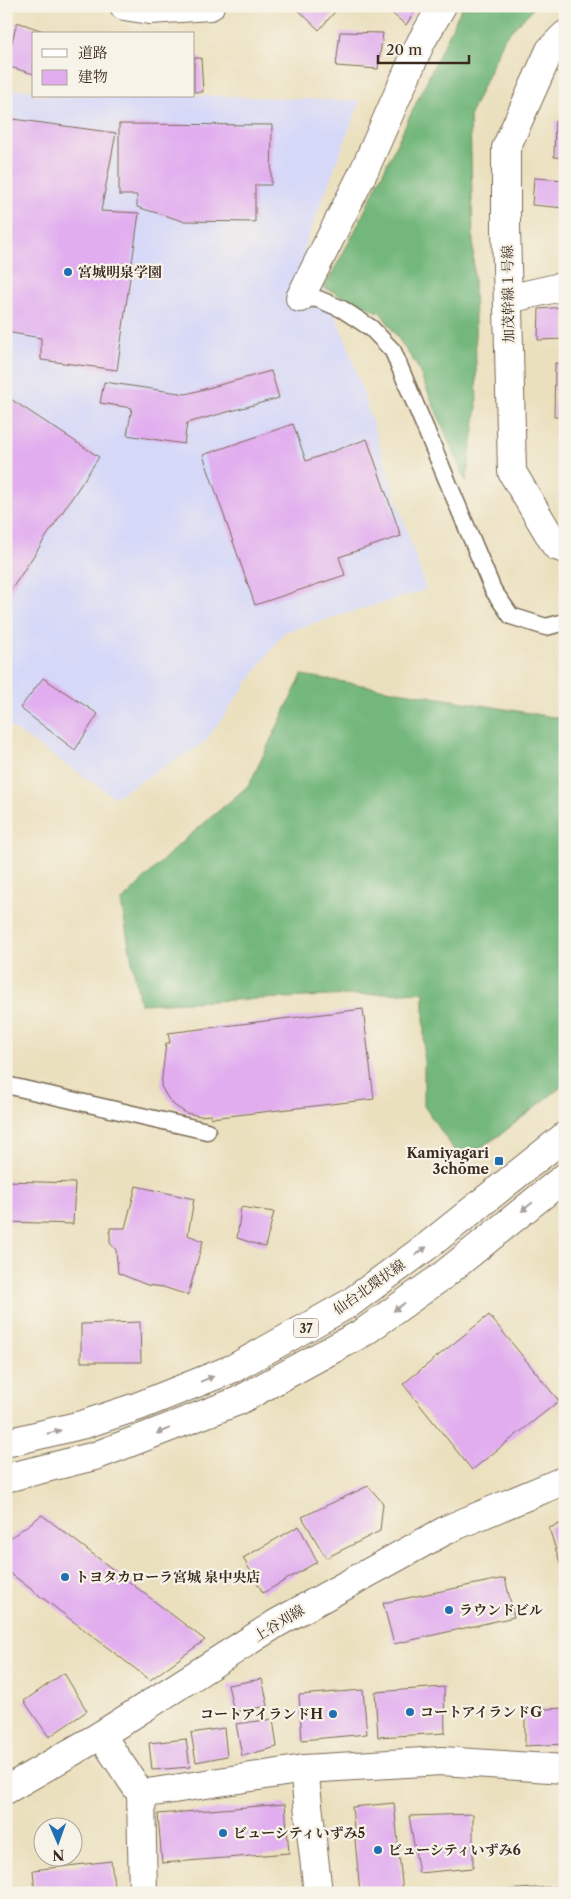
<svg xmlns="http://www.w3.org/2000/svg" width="571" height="1899" font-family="'Libre Caslon Text','Noto Serif JP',serif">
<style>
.built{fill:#d6d8f8}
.forest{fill:#73b77b;stroke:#57704c}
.building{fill:#e1adef}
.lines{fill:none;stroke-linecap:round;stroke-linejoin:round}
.service-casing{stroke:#796a56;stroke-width:19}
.minor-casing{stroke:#796a56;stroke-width:30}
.tertiary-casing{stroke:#796a56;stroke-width:30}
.primary-casing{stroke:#796a56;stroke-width:30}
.service{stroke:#fff;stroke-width:16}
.minor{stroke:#fff;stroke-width:28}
.tertiary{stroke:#fff;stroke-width:28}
.primary{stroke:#fff;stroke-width:28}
.oneway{fill:#a79f9a}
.poi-dot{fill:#1f6fb2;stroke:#f7f3e8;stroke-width:2}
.labels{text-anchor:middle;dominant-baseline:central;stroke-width:4.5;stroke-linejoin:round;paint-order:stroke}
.shield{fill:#f7f3e8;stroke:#73665b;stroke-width:1}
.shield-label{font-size:12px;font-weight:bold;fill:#3b2a1e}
.poi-label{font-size:14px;font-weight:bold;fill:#3b2a1e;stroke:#f7f3e8;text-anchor:start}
.street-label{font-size:14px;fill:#3b2a1e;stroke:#f7f3e8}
</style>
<rect width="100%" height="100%" fill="#f7f3e8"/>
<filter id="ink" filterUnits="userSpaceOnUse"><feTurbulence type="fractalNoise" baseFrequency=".02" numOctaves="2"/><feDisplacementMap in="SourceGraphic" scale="10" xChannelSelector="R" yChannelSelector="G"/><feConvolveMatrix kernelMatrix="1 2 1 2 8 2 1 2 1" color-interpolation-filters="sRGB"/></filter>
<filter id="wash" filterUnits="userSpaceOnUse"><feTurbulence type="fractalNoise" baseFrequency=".0096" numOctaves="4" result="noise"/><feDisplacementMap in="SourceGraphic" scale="20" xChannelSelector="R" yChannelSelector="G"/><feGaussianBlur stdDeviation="1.12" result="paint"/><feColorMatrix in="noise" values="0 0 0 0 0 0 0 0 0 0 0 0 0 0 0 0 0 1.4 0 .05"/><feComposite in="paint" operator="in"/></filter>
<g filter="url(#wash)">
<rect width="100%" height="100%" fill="#ebe0be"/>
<path class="built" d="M6 89 34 90V96L194 95 360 101 304 248 346 340 426 590 284 632 204 743 114 797 6 724Z"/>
<g class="forest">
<path d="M536 6 505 37 470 115 477 407 466 482 417 366 381 313 324 288 354 233 462 7Z"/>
<path d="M302 675 559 718 565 731V1084L500 1135 461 1160 424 1106V992L140 1004 121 902 175 848 249 785Z"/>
</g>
<g id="blocks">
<g class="building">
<path d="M294 6H340L319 30Z"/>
<path d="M383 6H418L406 25Z"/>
<path d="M17 22 49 33 34 34V74L6 66Z"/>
<path d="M340 32 383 33 378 69 336 66Z"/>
<path d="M194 58H201L203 92H194Z"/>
<path d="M6 118 116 133 101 211 139 213 117 370 41 360V338L6 332Z"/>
<path d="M555 121 565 122V158L554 157Z"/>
<path d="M119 124 272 125 271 185H255V222L183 221 137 207V195H119Z"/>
<path d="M534 178 565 180V208L532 205Z"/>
<path d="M565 307V339L538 340 539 309Z"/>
<path d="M555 363H565V417H554Z"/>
<path d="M271 371 279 398 187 423 184 444 127 435 132 408 100 403 104 382 186 394Z"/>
<path d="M9 398 99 457 11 590 6 587V402Z"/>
<path d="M293 424 306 461 367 439 401 536 339 557 345 575 255 605 203 455Z"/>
<path d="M43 678 98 714 75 750 20 708Z"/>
<path d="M363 1009 374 1099 211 1118V1115L200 1116 186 1113 175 1106 167 1097 161 1086 166 1043H170L168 1033Z"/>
<path d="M6 1181 75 1183 73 1224 6 1222Z"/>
<path d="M136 1186 194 1199 188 1235 203 1241 188 1295 163 1287 147 1285 118 1273 116 1250 110 1243V1228H125Z"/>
<path d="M241 1207 274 1212 265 1247 237 1238Z"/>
<path d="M489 1315 559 1401 472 1470 403 1384Z"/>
<path d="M140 1322 141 1362H81V1324Z"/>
<path d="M368 1486 383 1503 380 1531 326 1558 302 1517Z"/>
<path d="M42 1515 205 1640 150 1680 6 1570V1541Z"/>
<path d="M565 1522V1565L561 1566 549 1528Z"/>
<path d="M299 1526 317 1562 263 1593 243 1558Z"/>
<path d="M505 1578 514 1617 394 1644 383 1603Z"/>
<path d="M64 1673 87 1711 49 1737 24 1701Z"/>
<path d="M262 1679 268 1706 234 1712 228 1685Z"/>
<path d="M444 1687 445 1733 378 1737 375 1692Z"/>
<path d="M363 1690 367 1734 302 1740 299 1695Z"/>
<path d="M565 1708V1744L525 1746V1710Z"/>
<path d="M273 1719 277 1747 242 1756 236 1724Z"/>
<path d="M224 1728 227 1756 196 1762 191 1733Z"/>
<path d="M186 1739 190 1767 152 1770 149 1743Z"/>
<path d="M394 1803 403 1893H360L352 1807Z"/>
<path d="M285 1804 289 1853 162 1863 158 1814Z"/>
<path d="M473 1814V1868L419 1873 409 1816Z"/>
<path d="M6 1859 11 1889 6 1890Z"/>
<path d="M111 1861 115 1893H35L33 1870Z"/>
<path d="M565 1886V1893H504V1890Z"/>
</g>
</g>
</g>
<g filter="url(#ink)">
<use href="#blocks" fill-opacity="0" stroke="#796a56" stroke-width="1"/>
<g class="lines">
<defs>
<g id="service">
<path d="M300 298 318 299 342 309 371 328 393 351 493 590 511 616 546 627 565 622"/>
<path d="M6 1085 207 1131"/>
</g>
<g id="minor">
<path d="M124 6 150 10 210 6"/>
<path d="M300 298 364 171 421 42 442 6"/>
<path d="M508 299 565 286"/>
<path d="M101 1735 141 1794 143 1893"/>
<path d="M304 1769 318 1893"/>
<path d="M141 1794 304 1769 441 1761 565 1769"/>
</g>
<g id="tertiary">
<path d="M565 35 550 50 506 148V226L512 472 556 546 565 549"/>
<path d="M6 1790 101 1735 277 1623 448 1529 565 1480"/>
</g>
<g id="primary">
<path d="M6 1443 85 1424 139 1406 234 1368 350 1303 430 1244 565 1136"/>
<path d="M6 1478 95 1456 238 1401 364 1332 441 1277 565 1177"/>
</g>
</defs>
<use href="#service" class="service-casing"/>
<use href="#minor" class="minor-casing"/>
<use href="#tertiary" class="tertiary-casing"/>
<use href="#primary" class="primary-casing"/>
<use href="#service" class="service"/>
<use href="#minor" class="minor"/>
<use href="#tertiary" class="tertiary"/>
<use href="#primary" class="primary"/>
</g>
<defs><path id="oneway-solid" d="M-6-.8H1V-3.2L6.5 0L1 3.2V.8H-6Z" transform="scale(1.25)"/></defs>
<g class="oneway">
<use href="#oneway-solid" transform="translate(527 1207) rotate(141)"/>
<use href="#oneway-solid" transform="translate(421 1251) rotate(-36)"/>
<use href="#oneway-solid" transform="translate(399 1307) rotate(144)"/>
<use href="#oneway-solid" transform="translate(207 1379) rotate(-22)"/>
<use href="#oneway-solid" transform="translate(163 1431) rotate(158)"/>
<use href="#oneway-solid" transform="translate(54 1432) rotate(-14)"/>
</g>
</g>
<g class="poi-dot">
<circle cx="68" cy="272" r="5"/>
<rect x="494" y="1156" width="10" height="10" rx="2.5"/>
<circle cx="65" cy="1577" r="5"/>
<circle cx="449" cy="1610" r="5"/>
<circle cx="410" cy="1712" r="5"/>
<circle cx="333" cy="1714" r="5"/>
<circle cx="223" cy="1833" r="5"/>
<circle cx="378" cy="1850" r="5"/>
</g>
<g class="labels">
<rect class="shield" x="293.5" y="1318.5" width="25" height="19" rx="4"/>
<g class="shield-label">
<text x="306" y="1328">37</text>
</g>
<g class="poi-label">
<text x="78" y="272">宮城明泉学園</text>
<text x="489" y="1153" text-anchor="end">Kamiyagari<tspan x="489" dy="16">3chōme</tspan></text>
<text x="75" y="1577">トヨタカローラ宮城 泉中央店</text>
<text x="459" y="1610">ラウンドビル</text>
<text x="420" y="1712">コートアイランドG</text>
<text x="323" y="1714" text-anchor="end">コートアイランドH</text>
<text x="233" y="1833">ビューシティいずみ5</text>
<text x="388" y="1850">ビューシティいずみ6</text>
</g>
<g class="street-label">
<text transform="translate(508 294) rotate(-91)">加茂幹線１号線</text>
<text transform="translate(369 1287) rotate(-35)">仙台北環状線</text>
<text transform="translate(279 1623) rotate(-31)">上谷刈線</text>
</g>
</g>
<rect width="571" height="1899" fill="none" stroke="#f7f3e8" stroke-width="25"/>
<rect x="32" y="32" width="162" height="65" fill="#f7f3e8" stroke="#aca397"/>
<rect x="42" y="49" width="25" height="8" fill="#ffffff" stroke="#aca397"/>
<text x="78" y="58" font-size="15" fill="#3b2a1e">道路</text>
<rect x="42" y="70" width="25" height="15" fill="#e1adef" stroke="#aca397"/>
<text x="78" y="82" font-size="15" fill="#3b2a1e">建物</text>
<g transform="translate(58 1842) rotate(178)"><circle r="24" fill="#f7f3e8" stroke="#aca397"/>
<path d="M0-4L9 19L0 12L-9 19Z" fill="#1f6fb2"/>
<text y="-8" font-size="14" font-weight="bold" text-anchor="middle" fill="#3b2a1e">N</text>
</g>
<path d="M378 55v8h91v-8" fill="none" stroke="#3b2a1e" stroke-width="2.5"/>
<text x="386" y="55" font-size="15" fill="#3b2a1e" stroke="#f7f3e8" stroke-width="4" paint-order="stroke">20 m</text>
</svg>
